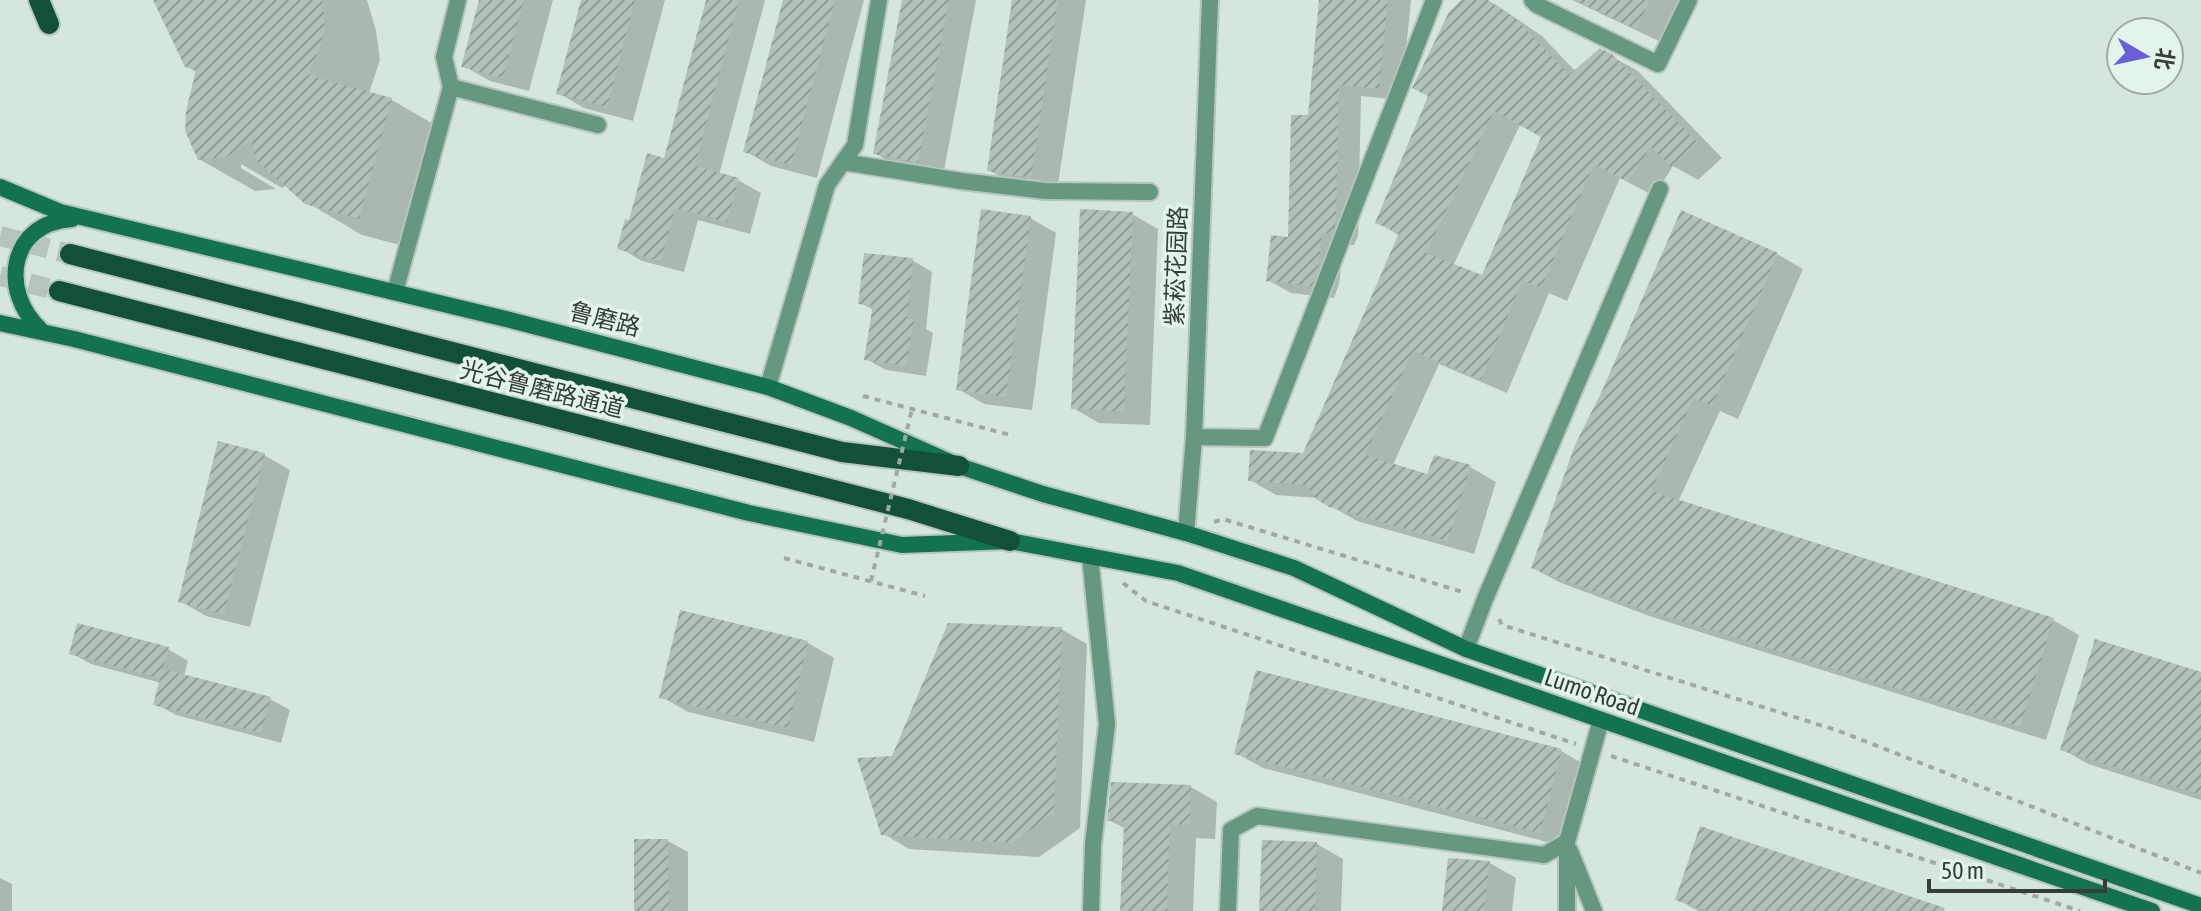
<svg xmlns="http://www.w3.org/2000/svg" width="2201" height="911" font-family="'Asap Condensed','Noto Sans SC',sans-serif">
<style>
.shadow{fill:#0003;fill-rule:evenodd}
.building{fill:url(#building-hatch);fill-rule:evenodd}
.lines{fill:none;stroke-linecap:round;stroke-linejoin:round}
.primary-tunnel{stroke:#b5c5bc;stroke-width:20;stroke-dasharray:20 10;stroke-linecap:butt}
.minor-casing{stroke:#b5c5bc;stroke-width:20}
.tertiary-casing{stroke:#b5c5bc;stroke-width:20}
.secondary-casing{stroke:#b5c5bc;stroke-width:20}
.primary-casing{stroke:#b5c5bc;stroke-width:24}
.path{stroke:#9caaa3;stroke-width:4;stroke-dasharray:6 6;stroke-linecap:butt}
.minor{stroke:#65987e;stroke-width:16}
.tertiary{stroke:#65987e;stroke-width:16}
.secondary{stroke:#14734f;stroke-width:16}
.primary{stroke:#125137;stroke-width:20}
.path-bridge{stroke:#9caaa3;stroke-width:4;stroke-dasharray:6 6;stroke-linecap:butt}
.labels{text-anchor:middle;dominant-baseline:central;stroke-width:7;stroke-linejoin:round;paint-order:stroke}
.street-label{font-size:24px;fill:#373e3a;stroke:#e3f5eb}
</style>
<defs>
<pattern id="building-hatch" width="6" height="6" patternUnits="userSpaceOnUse" patternTransform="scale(2)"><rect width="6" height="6" fill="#b0c1b8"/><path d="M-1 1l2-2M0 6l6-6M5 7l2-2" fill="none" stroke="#909e97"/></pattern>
</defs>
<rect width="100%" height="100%" fill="#d5e7dd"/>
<g class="shadow">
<path d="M156 0H367L376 31 380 60 369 93 392 100 447 132 415 249 362 235 306 202 287 185 282 188 241 164V168L276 189 255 191 199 159 198 73 186 66Z"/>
<path d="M481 0H553L529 91 490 81 464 66Z"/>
<path d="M583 0H665L633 121 584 108 558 93Z"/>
<path d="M708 0H765L719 175 738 180 761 193 750 234 698 220 684 272 642 261 620 248 631 223 666 160Z"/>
<path d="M785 0H864L817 178 771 166 745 151Z"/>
<path d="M904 0H976L943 176 900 168 875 153Z"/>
<path d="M1014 0H1086L1057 191 1015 185 989 170Z"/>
<path d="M1321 0H1411L1401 100 1361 96 1358 236 1354 245H1344L1339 284 1334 298 1291 293 1268 280 1290 239 1310 117Z"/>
<path d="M1463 0H1487L1498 6 1542 36 1576 72 1611 56 1638 71 1722 158 1698 180 1673 166 1654 196 1620 178 1567 301 1549 293 1507 393 1439 364 1393 465 1428 476 1470 467 1496 482 1474 554 1357 521 1317 498 1276 495 1250 480 1304 455 1400 236 1377 222 1430 98ZM1520 125 1544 137 1483 278 1453 266Z"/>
<path d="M1572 0H1683L1663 43Z"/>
<path d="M1682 212 1777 254 1803 269 1738 419 1720 411 1678 502 2053 620 2079 635 2046 740 1652 617 1559 582 1533 568Z"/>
<path d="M1132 214 1158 229 1150 425 1099 423 1073 408Z"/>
<path d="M1030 218 1056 233 1032 410 984 404 958 389Z"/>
<path d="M912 260 932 272 926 329 933 333 926 376 886 370 866 359 874 310 860 303Z"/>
<path d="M264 455 290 470 250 627 206 616 180 601Z"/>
<path d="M682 613 808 643 834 658 814 742 688 712 662 697Z"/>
<path d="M78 626 168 649 188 661 184 676 270 699 290 710 281 743 176 715 156 704 161 683 91 664 71 653Z"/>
<path d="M1061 629 1087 644 1080 828 1039 857 909 849 882 833 894 758Z"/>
<path d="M2201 674V800L2088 764 2062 749Z"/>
<path d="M1561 751 1587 766 1566 847 1263 768 1236 753Z"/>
<path d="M1191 787 1217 802 1215 839 1196 838 1193 911H1122L1126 829 1109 820Z"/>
<path d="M668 841 688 852V911H637Z"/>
<path d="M1317 844 1343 859 1341 911H1261Z"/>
<path d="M1490 863 1516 878 1512 911H1444Z"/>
<path d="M0 878 12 884V911H0Z"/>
<path d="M1677 899 1941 911H1698Z"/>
</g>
<g class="building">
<path d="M153 0H322L325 27 320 48 308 75 392 98 359 219 305 204 257 161 251 141 226 157 198 160 185 131 186 111 196 70 185 67Z"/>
<path d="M479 0H524L503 78 461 67Z"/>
<path d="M581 0H635L607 107 556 94Z"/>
<path d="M706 0H739L695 166 739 178 727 222 675 208 661 261 617 249 625 219 629 220 647 153 664 158Z"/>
<path d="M783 0H835L791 165 743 152Z"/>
<path d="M902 0H949L918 163 873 154Z"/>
<path d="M1012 0H1058L1031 178 987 171Z"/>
<path d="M1319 0H1388L1379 89 1339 85 1336 223 1332 233H1322L1318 271 1312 286 1266 281 1271 235 1288 237 1291 115H1308Z"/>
<path d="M1461 0H1488L1516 19 1569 75 1600 48 1612 54 1698 143 1671 167 1651 146 1628 182 1594 164 1541 288 1523 280 1481 380 1413 351 1365 455 1427 474 1434 455 1471 465 1448 541 1329 507 1316 499 1306 485 1248 481 1250 450 1303 453 1399 233 1375 223 1428 96 1412 88 1449 12ZM1494 111 1541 137 1482 275 1426 253Z"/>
<path d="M1574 0H1650L1636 29Z"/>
<path d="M981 209 1031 216 1006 397 956 390Z"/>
<path d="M1080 209 1133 212 1124 411 1071 409Z"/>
<path d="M1681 210 1778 253 1712 406 1694 398 1651 491 2054 618 2020 727 1624 603 1531 568 1575 445 1601 393Z"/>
<path d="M864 253 913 258 907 318 914 320 906 366 864 360 873 305 858 304Z"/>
<path d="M218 441 265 453 224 614 178 602Z"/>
<path d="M680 610 808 641 788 728 659 698Z"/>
<path d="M77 623 169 647 163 669 271 697 261 733 153 705 160 678 69 654Z"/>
<path d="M948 623 1062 627 1054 813 1012 843 881 835 857 758 892 756Z"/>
<path d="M2095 639 2201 672V795L2060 750Z"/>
<path d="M1256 670 1562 749 1540 833 1234 754Z"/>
<path d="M1111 782 1191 785 1190 825 1170 824 1167 911H1120L1124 821H1107Z"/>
<path d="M1700 826 1945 908 1944 911H1708L1675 900Z"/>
<path d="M634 839H668L669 911H634Z"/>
<path d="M1262 840 1317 842 1315 911H1259Z"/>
<path d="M1448 858 1490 861 1484 911H1442Z"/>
</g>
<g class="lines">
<g class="primary-tunnel">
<path d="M0 236 70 254"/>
<path d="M0 276 59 291"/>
</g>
<defs>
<g id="minor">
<path d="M1532 0 1537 5 1658 64 1689 0"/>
<path d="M451 87 444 57 458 0"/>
<path d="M843 162 961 181 1045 191 1150 192"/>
<path d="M395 292 451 87 598 125"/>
<path d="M768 387 827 185 855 145 879 0"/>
<path d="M1194 437 1265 438 1434 0"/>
<path d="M1090 556 1107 724 1093 845 1091 911"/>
<path d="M1466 649 1485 599 1660 189"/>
<path d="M1570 851 1594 911"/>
<path d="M1228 911 1231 830 1257 816 1544 855 1567 842"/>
<path d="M1567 911V842L1601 720"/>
</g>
<path id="tertiary" d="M1186 533 1194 437 1210 0"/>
<g id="secondary">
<path d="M0 187 60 212 510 320 768 387 851 418 959 466 1043 494 1186 533 1294 568 1466 649 2201 906"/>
<path d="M0 323 74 339 749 513 902 545 1010 541 1178 573 2152 911"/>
<path d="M40 329C0 292 8 223 72 219"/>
</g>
<g id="primary">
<path d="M39 0 49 24"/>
<path d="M70 254 842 452 959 466"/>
<path d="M59 291 908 509 1010 541"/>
</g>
</defs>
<use href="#minor" class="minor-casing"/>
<use href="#tertiary" class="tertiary-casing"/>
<use href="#secondary" class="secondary-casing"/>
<use href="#primary" class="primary-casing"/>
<g class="path">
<path d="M863 396 1014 436"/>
<path d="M1214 522 1223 519 1466 593"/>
<path d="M784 558 925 596"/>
<path d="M1123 583 1146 601 1576 744"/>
<path d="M1499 619 1502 625 1839 731 2201 873"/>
<path d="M1611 756 2080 911"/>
</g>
<use href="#minor" class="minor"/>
<use href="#tertiary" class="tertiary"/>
<use href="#secondary" class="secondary"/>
<use href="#primary" class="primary"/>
<path class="path-bridge" d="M871 581 912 409"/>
</g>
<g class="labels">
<g class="street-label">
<text transform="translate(1176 266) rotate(-88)">紫菘花园路</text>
<text transform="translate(605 319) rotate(14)">鲁磨路</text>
<text transform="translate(542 389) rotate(14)">光谷鲁磨路通道</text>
<text transform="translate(1592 692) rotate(19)">Lumo Road</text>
</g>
</g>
<g transform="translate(2145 56) rotate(99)"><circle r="38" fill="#e3f5eb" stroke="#9eaca4" stroke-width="2"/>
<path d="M0-6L14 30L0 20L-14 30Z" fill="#685fd9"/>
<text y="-12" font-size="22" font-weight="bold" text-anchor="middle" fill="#373e3a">北</text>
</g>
<path d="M1929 879v12h176v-12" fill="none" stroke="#373e3a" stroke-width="4"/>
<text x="1941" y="879" font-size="24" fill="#373e3a" stroke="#e3f5eb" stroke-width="6" paint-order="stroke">50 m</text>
</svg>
